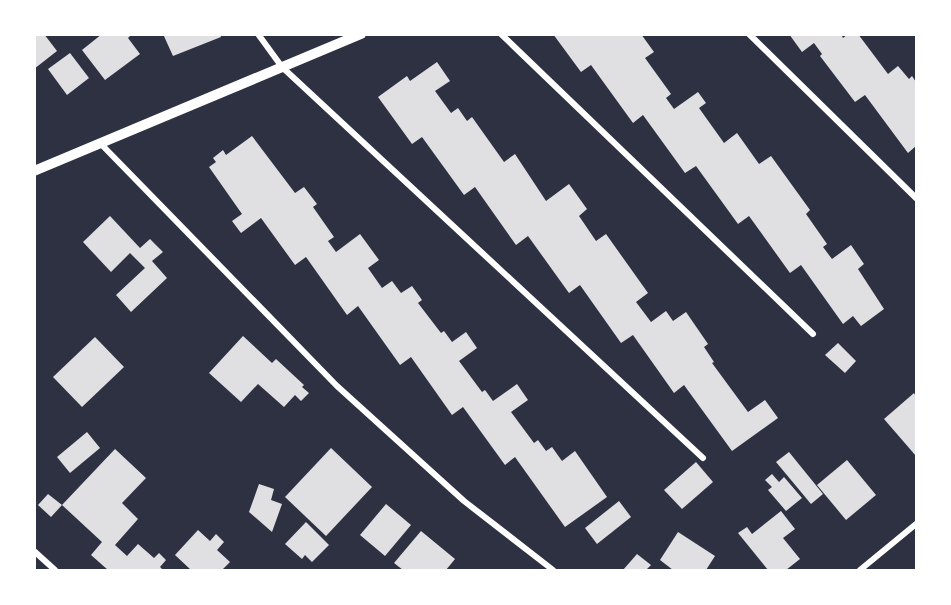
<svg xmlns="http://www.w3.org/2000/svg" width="951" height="605" font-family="'Golos Text',sans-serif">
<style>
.building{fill:#e0e0e3}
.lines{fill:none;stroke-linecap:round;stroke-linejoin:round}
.minor{stroke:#fff;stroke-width:6}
.tertiary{stroke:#fff;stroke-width:10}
</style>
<rect width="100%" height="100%" fill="#2d3142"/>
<g class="building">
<path d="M34 34H44L57 51 34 69Z"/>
<path d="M102 34H132L128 38 140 54 105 80 82 50Z"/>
<path d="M163 34H220L221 37 173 56Z"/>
<path d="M553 34H641L654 52 645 58 671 94 666 98 674 109 698 92 706 103 699 108 724 143 737 133 759 164 771 156 810 210 806 214 827 244 823 247 832 259 851 245 864 264 858 269 884 309 861 326 853 316 843 324 801 265 790 273 749 216 738 224 696 166 685 173 643 115 633 123 591 65 581 72Z"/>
<path d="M789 34H841L843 38 848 34H858L888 74 898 66 909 79 912 76 916 82V146L908 153 865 95 855 102 820 56 822 54 814 43 802 52Z"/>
<path d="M70 53 89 78 67 95 48 69Z"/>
<path d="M437 62 450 81 435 91 451 113 458 108 467 121 472 117 504 162 515 154 546 201 569 184 587 209 579 216 596 241 606 234 648 293 636 302 651 322 666 311 673 321 686 312 708 344 704 347 714 362 712 363 748 412 765 400 778 418 732 451 684 385 674 393 633 335 621 343 580 285 569 293 528 236 516 245 475 187 464 195 422 137 412 144 378 97 407 76 410 81Z"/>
<path d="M252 136 295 193 304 187 317 204 313 207 334 237 328 241 336 252 360 234 379 260 368 268 382 288 392 281 401 293 412 286 422 300 418 303 441 333 444 331 452 342 466 332 477 348 459 361 482 392 485 390 493 401 517 384 528 400 511 412 534 443 538 440 546 451 552 447 562 461 575 451 607 497 565 527 515 457 505 465 463 407 452 415 411 357 400 365 358 306 347 315 306 257 295 265 261 218 241 233 232 221 242 214 209 167 216 162 213 158 223 150 226 155Z"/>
<path d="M110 216 140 248 150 239 163 252 152 261 167 278 131 312 116 295 145 268 130 253 111 272 83 242Z"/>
<path d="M243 336 272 363 276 359 304 385 302 387 309 393 301 401 295 395 284 407 258 384 241 402 209 373Z"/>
<path d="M95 337 124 367 82 407 53 377Z"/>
<path d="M838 343 856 361 845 373 825 355Z"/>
<path d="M914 393 916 397V456L884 419Z"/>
<path d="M87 432 100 448 70 473 57 457Z"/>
<path d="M331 448 372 487 326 536 285 497Z"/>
<path d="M115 449 146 478 122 503 138 519 115 545 127 556 138 544 154 558 159 553 166 560 160 567 163 570H108L91 555 102 542 62 505 51 517 38 505 48 494 62 505Z"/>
<path d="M789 452 823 494 811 504 776 462Z"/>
<path d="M847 460 876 495 846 520 817 485Z"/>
<path d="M696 462 713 482 682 509 664 490Z"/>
<path d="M772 474 779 482 784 477 802 498 786 511 768 490 772 487 765 480Z"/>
<path d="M259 484 274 489 271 500 282 504 272 532 249 512Z"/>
<path d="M619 501 631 517 597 544 585 528Z"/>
<path d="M386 504 411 525 385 556 360 535Z"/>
<path d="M781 511 795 529 783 538 800 559 786 570H768L738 533 747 527 752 534Z"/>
<path d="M306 522 329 545 312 562 305 555 302 559 285 544Z"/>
<path d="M198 530 210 541 216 534 224 542 217 550 230 562 222 570H191L175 555Z"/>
<path d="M421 531 455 559 446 570H403L394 563Z"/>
<path d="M678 532 715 556 706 570H673L660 560Z"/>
<path d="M637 554 651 565 646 570H623Z"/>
</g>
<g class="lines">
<g class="minor">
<path d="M258 34 282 67 703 458"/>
<path d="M501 34 813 334"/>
<path d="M749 34 916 198"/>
<path d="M100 143 337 386 464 501 553 570"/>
<path d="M34 551 55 570"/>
<path d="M860 570 916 524"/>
</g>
<path class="tertiary" d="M34 171 361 34"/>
</g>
<rect width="951" height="605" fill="none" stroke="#ffffff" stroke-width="72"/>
</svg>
